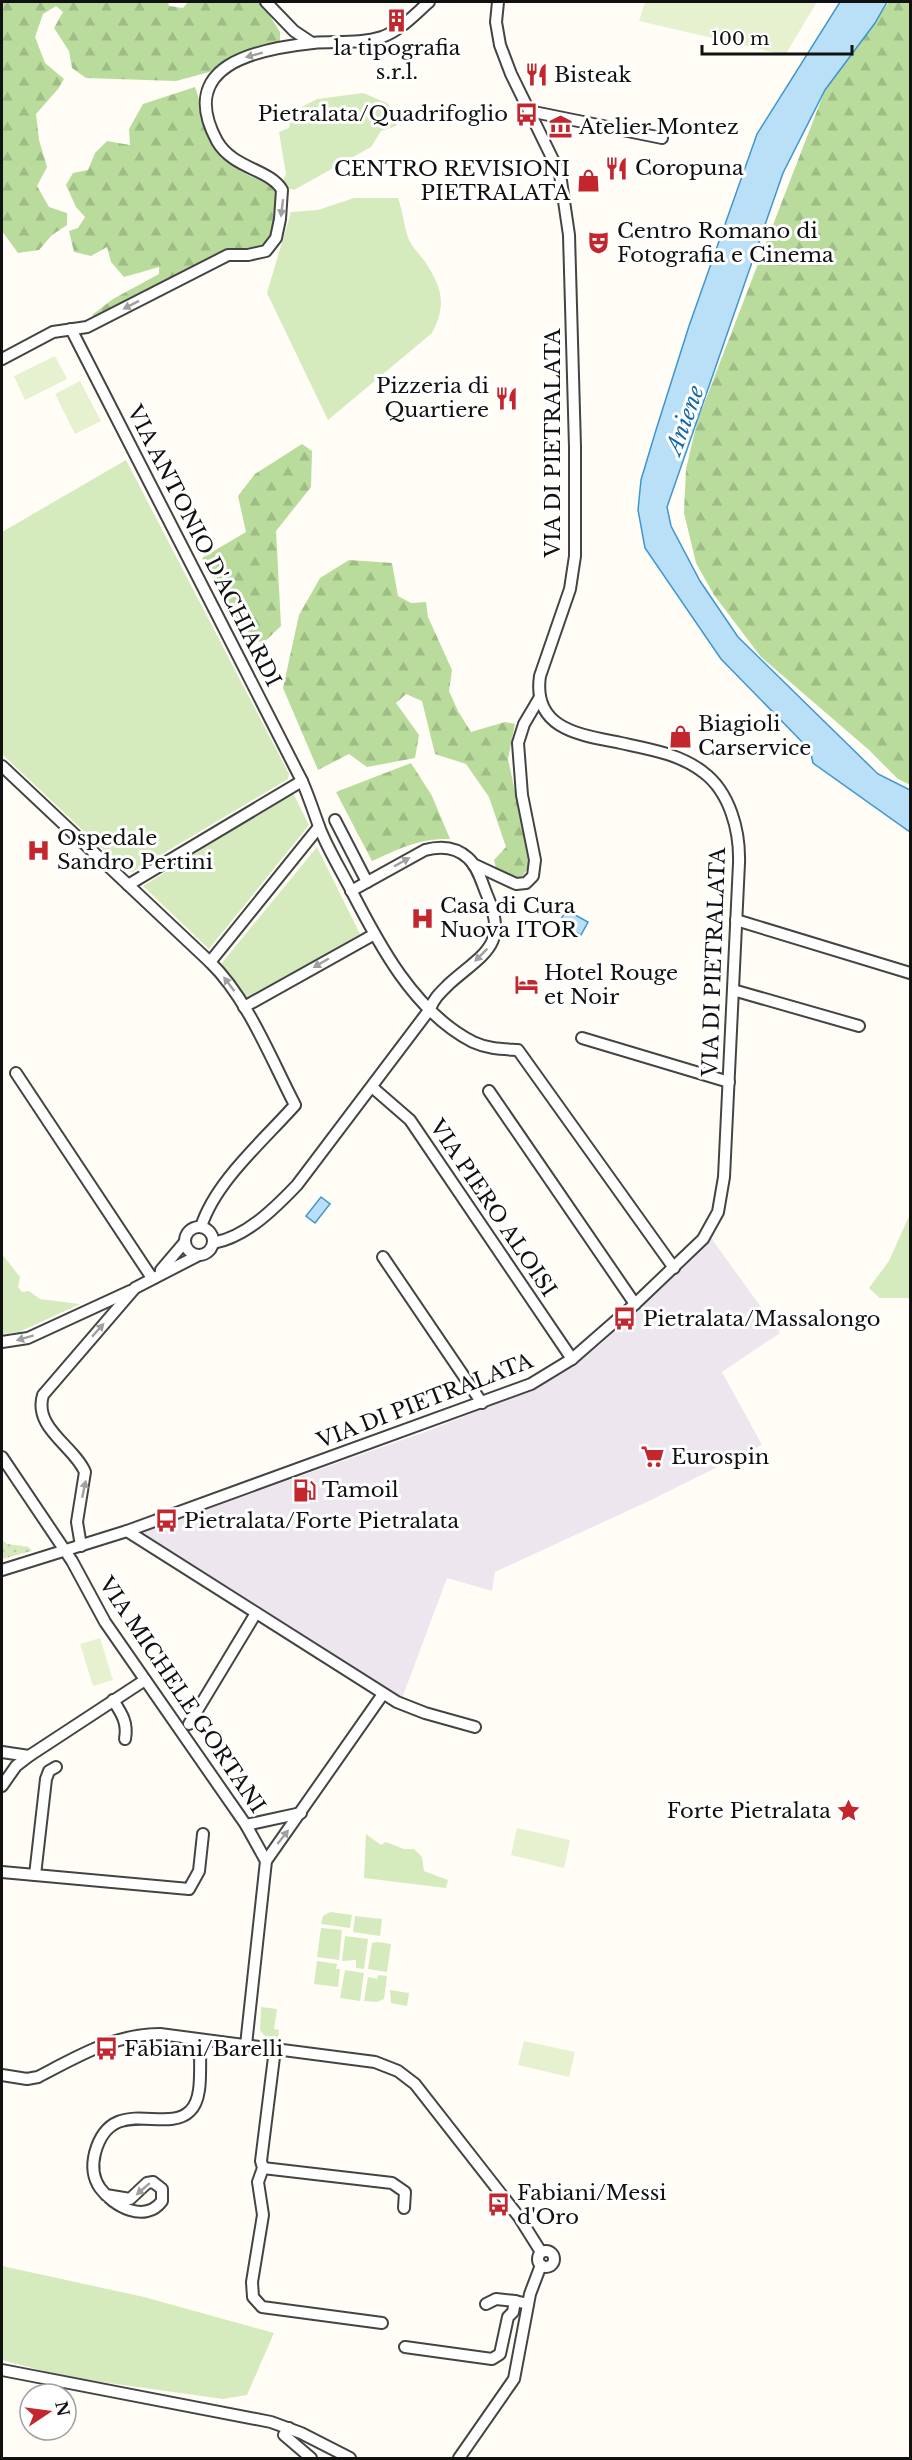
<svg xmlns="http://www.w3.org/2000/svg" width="912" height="2460" font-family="'Libre Baskerville',serif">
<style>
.industrial{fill:#eee6ef}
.grass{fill:#d5ebbd}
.forest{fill:url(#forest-firs)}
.garden{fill:url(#garden-dots)}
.pitch{fill:#e6f2cf}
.water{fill:#b9e0f7;stroke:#3f96cf;stroke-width:1.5}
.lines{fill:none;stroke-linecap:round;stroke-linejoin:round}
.minor-casing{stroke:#444;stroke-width:14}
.minor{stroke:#fff;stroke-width:10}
.oneway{fill:#a0a0a0}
.labels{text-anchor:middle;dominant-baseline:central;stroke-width:6;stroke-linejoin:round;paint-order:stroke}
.poi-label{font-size:21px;fill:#111;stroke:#fff;text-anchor:start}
.street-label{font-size:21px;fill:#111;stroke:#fff}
.water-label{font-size:22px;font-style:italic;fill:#1768a6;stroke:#fff}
</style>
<defs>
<pattern id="forest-firs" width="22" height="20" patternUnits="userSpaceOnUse" patternTransform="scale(1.5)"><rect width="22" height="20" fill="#b9dc9c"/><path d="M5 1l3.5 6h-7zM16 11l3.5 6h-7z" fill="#9ebc85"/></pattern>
<pattern id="garden-dots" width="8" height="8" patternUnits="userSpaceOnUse" patternTransform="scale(1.5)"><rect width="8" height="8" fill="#d5ebbd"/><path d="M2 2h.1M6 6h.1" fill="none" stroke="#b6c8a1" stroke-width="1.8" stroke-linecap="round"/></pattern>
</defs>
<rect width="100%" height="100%" fill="#fffdf5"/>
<path class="industrial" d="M711 1238 780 1333 722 1372 762 1445 649 1501 495 1572 492 1591 447 1578 401 1701 140 1533 425 1432 536 1388 565 1372 601 1344 693 1259Z"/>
<g class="grass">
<path d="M363 93 387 103 397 116 396 126 381 131 371 147 294 190 288 188 283 181 286 174 279 132 289 128 292 112 317 99Z"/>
<path d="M354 198H398C403 212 404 227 409 240 412 246 418 253 423 259 441 285 448 303 432 333L328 420 267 293 291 212 318 210Z"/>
<path d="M126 460 289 774 288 779 132 872H127L2 754V532Z"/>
<path d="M293 793 309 825 209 949 143 886Z"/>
<path d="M317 847 360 934 248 1000 221 964Z"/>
<path d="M910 1214V1298H880L869 1288 889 1261Z"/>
<path d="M2 1254 20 1277 18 1287 22 1292 29 1291 40 1299 80 1304 19 1332 2 1334Z"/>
<path d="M366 1834 381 1845 386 1842 404 1849H414L422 1857 424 1871 448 1880 446 1888 364 1878Z"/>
<path d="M330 1912 352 1915 350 1928 321 1924 323 1916Z"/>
<path d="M355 1916 382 1919 380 1936 353 1932Z"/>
<path d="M321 1928 342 1930 339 1960 317 1957Z"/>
<path d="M345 1936 368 1939 364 1969 356 1968V1960L342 1961Z"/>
<path d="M378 1942 391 1944 387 1972 368 1969 372 1943Z"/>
<path d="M317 1961 337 1964 336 1969H340L338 1987 314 1984Z"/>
<path d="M345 1970 364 1973 360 2001 340 1998Z"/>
<path d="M378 1975 387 1976 384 1999 377 2002 364 2001 368 1977 377 1979Z"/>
<path d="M390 1990 409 1993 407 2006 391 2003Z"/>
<path d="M261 2007 277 2009 274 2029 279 2030 278 2042 268 2040 260 2030Z"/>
<path d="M2 2266 144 2297 274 2333 247 2395 223 2399 66 2377 2 2360Z"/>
</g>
<g class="forest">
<path d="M2 2H168L169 6 183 8 188 2H261L280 32V44L257 47 228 58 209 72 176 81 86 78 72 68 69 51 54 28 63 12 56 6 43 14 35 37 45 63 64 79 58 89 36 114 39 140 47 167 37 186 49 207 67 213V225L52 235 39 250 18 253 2 231Z"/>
<path d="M889 2H910V785L898 779 869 750 761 657 714 595 696 563 684 513 686 469 697 422 825 90 831 78Z"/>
<path d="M195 87C205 116 213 154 241 171 255 180 269 181 280 194L272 236 263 248 222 254 98 319 92 315 113 299 159 274V267L124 277 111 262 107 247 91 256 74 252 69 231 78 228 85 217 76 207 66 185 73 173 88 170 95 153 107 141 130 145 129 129 143 104Z"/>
<path d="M302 444 312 451 311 487 276 531 281 626 262 644 237 622 202 558 246 532 238 496 255 474Z"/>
<path d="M349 560 392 563 398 596 411 603 426 602 428 617 452 670 449 691 458 711 471 732 505 722 515 724 508 759 529 856 528 868 522 877 511 876 496 868 494 860 506 847 489 797 466 764 435 754 422 701 406 694 396 703 419 735 415 758 367 767 349 754 318 770 283 688 299 615 320 578Z"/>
<path d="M411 763 432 796 450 839C419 838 399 849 372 861L336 792Z"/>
</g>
<path class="garden" d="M2 1540 7 1544 29 1547 32 1551 2 1559Z"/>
<g class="pitch">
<path d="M645 2H817L785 55 639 21Z"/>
<path d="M55 356 67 379 25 400 14 376Z"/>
<path d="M80 381 101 421 75 434 55 394Z"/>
<path d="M100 1638 113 1680 93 1686 80 1644Z"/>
<path d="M517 1828 570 1840 564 1868 511 1855Z"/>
<path d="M524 2041 575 2052 569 2077 518 2065Z"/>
</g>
<g class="water">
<path d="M840 2H887L875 23 825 90 783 173 667 507 671 526 700 581 738 637 878 774 910 790V832L813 763 810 750 721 659 645 548 638 510 641 480 656 430 689 326 757 134Z"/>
<path d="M566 910 588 922 581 935 559 923Z"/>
<path d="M321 1197 330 1204 315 1223 306 1216Z"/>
</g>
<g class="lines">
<defs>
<g id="minor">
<path d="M266 2 294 31 312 43"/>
<path d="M529 111 662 138"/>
<path d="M71 329 302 781C309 797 314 813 320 829 328 849 339 867 349 886 378 943 414 1012 473 1042 488 1049 502 1049 518 1050L674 1268"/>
<path d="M2 359 53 332 87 327 228 255H248L266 251 276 238 280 219 282 190C270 169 233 169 217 141 176 65 256 49 313 43 335 41 360 44 382 37 401 30 414 15 429 2"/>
<path d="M2 766 210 962 319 827"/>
<path d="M335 820 367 882"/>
<path d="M473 864 516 884 526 883 533 876 535 860 522 795 518 743 524 724 540 697"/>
<path d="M128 885 302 781"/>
<path d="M736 920 910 973"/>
<path d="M733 990 859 1026"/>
<path d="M244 1007 373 935"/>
<path d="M582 1038 729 1082"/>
<path d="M16 1073 152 1278"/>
<path d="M372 1087 410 1120 572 1359"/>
<path d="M489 1091 635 1304"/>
<circle cx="199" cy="1241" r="14"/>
<path d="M201 1227C215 1182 263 1141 295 1105 271 1059 248 999 210 962"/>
<path d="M213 1243C246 1237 274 1209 297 1185L430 1009C434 998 441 992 449 984 484 953 509 945 487 895 482 883 478 867 468 858 456 847 440 846 425 850L351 891"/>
<path d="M383 1257 482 1403"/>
<path d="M161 1270 184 1243"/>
<path d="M2 1342 28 1338 130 1291"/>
<path d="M2 1457 72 1561 105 1622 246 1825 266 1861"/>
<path d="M127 1531 397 1702 425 1713 475 1727"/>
<path d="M81 1546 77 1522 85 1472C74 1446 33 1428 43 1395L135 1288 197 1256"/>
<path d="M2 1570 127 1531 531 1384 572 1359 635 1304 703 1239 718 1212 724 1177 739 863C740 831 730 792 703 772 680 754 649 749 621 743 582 735 532 730 540 676L570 589 575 556V447L569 235 560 174 511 74 500 45 496 22 498 2"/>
<path d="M113 1700C122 1714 128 1723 125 1739"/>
<path d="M189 1724 256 1613"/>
<path d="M2 1752 29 1756"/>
<path d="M2 1786 16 1766 29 1756 145 1680"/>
<path d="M246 1825 301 1813"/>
<path d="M2 1872 189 1889 199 1871 203 1834"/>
<path d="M35 1875 46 1779 49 1771 56 1767"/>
<path d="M246 2045 266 1861 383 1694"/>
<path d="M275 2049 261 2161 263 2168 258 2182 263 2215 252 2282 253 2297 262 2307 382 2323"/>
<path d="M2 2075 27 2079 38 2077C78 2056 115 2034 160 2034L375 2062 398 2071 415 2084 519 2217 541 2252"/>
<path d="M263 2168 392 2183 405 2192 404 2208"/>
<path d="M106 2195 130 2199 147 2183 153 2182 162 2189V2201C145 2224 113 2206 100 2188 93 2178 92 2165 95 2153 111 2093 166 2135 190 2111 205 2097 198 2061 201 2040"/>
<circle cx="546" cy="2259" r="8"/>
<path d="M486 2304 496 2299 515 2301"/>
<path d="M405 2347 492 2359 500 2354 508 2317 513 2312 515 2301 528 2304"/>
<path d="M2 2370 271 2422 301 2433 350 2458"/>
<path d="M289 2428 284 2435 311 2458"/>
<path d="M459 2458 514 2379 530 2294 541 2265"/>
</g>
</defs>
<use href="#minor" class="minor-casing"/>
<use href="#minor" class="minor"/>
</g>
<defs><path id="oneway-solid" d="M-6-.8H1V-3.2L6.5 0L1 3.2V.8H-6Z" transform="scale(1.5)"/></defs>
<g class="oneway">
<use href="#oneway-solid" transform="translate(254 55) rotate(165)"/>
<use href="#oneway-solid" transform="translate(282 208) rotate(97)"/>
<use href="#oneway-solid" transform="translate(131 305) rotate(153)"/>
<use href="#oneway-solid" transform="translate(402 862) rotate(-29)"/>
<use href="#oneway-solid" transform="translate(481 955) rotate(135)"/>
<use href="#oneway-solid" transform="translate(321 963) rotate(150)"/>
<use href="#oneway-solid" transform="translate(229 984) rotate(-127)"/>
<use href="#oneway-solid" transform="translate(98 1330) rotate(-48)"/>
<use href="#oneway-solid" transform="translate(25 1338) rotate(163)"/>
<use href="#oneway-solid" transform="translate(84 1489) rotate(-78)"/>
<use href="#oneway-solid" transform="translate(283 1837) rotate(-52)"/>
<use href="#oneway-solid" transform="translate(143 2189) rotate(139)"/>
</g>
<defs>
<symbol id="building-bare" viewBox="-9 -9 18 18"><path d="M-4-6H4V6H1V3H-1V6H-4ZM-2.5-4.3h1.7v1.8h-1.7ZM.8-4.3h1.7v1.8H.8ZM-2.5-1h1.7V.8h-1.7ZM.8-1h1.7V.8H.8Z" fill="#c4262e" stroke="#fff" stroke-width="2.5" paint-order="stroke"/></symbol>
<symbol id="restaurant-bare" viewBox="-9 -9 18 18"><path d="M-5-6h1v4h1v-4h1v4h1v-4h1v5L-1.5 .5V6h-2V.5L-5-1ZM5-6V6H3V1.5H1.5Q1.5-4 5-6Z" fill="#c4262e" stroke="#fff" stroke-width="2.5" paint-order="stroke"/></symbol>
<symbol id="bus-bare" viewBox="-9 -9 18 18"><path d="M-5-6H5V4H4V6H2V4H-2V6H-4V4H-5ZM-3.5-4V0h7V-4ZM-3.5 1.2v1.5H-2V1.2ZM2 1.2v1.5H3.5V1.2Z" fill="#c4262e" stroke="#fff" stroke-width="2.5" paint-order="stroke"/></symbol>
<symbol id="museum-bare" viewBox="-9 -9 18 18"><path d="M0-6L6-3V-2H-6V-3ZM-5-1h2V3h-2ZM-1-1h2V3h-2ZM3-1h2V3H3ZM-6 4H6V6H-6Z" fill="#c4262e" stroke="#fff" stroke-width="2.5" paint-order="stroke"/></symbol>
<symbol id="shop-bare" viewBox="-9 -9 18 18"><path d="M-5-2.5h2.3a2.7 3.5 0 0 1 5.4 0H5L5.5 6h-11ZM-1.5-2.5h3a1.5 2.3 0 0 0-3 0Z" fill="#c4262e" stroke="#fff" stroke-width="2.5" paint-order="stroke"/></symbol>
<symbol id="theatre-bare" viewBox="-9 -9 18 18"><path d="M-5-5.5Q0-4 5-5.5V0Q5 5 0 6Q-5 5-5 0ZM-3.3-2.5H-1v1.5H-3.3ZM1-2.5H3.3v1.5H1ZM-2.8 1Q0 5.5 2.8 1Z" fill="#c4262e" stroke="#fff" stroke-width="2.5" paint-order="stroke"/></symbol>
<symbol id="hospital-bare" viewBox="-9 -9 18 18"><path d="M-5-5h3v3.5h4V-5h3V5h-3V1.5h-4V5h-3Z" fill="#c4262e" stroke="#fff" stroke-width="2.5" paint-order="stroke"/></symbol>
<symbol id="hotel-bare" viewBox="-9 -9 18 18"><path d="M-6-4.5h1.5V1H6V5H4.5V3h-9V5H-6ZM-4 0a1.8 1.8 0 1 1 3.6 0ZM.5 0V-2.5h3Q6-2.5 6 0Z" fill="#c4262e" stroke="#fff" stroke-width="2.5" paint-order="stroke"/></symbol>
<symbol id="supermarket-bare" viewBox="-9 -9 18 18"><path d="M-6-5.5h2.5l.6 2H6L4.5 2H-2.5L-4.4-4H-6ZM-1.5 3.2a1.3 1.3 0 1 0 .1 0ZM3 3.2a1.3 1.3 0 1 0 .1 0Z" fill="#c4262e" stroke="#fff" stroke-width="2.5" paint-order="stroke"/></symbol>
<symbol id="fuel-bare" viewBox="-9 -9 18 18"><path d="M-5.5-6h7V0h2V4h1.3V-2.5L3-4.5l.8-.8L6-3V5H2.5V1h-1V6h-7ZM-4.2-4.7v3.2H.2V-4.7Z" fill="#c4262e" stroke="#fff" stroke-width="2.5" paint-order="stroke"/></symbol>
<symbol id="sight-bare" viewBox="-9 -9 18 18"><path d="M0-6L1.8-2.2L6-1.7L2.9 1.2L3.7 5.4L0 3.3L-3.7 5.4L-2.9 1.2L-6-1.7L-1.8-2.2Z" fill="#c4262e" stroke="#fff" stroke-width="2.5" paint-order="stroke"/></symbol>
</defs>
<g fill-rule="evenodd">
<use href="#building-bare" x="380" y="4" width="33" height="33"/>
<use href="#restaurant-bare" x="520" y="58" width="33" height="33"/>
<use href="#bus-bare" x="510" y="98" width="33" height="33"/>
<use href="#museum-bare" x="544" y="110" width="33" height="33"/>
<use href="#restaurant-bare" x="600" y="152" width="33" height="33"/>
<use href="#shop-bare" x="572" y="164" width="33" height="33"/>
<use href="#theatre-bare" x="582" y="226" width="33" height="33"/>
<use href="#restaurant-bare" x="490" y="382" width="33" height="33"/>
<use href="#shop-bare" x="664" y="720" width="33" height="33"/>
<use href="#hospital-bare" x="22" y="834" width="33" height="33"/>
<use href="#hospital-bare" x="406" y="902" width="33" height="33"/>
<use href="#hotel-bare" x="510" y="968" width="33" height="33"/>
<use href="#bus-bare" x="608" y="1302" width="33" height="33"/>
<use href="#supermarket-bare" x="636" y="1440" width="33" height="33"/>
<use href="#fuel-bare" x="288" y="1474" width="33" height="33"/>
<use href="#bus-bare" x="150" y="1504" width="33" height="33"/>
<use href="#sight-bare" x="832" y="1794" width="33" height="33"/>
<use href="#bus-bare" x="90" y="2032" width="33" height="33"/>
<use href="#bus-bare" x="482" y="2188" width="33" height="33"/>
</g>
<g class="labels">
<g class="poi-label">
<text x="397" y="48" text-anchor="middle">la tipografia<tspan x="397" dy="24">s.r.l.</tspan></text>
<text x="554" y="75">Bisteak</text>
<text x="508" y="114" text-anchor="end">Pietralata/Quadrifoglio</text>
<text x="579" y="127">Atelier Montez</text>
<text x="635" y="168">Coropuna</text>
<text x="570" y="169" text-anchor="end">CENTRO REVISIONI<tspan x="570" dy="24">PIETRALATA</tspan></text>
<text x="617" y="231">Centro Romano di<tspan x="617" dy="24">Fotografia e Cinema</tspan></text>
<text x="489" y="386" text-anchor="end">Pizzeria di<tspan x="489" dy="24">Quartiere</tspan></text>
<text x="698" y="724">Biagioli<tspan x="698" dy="24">Carservice</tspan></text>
<text x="57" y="838">Ospedale<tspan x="57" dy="24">Sandro Pertini</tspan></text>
<text x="440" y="906">Casa di Cura<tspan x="440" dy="24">Nuova ITOR</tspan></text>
<text x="544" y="973">Hotel Rouge<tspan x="544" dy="24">et Noir</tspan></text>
<text x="643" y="1319">Pietralata/Massalongo</text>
<text x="671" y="1457">Eurospin</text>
<text x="322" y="1490">Tamoil</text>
<text x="184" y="1521">Pietralata/Forte Pietralata</text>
<text x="831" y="1811" text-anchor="end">Forte Pietralata</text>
<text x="124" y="2049">Fabiani/Barelli</text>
<text x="517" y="2193">Fabiani/Messi<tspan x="517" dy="24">d'Oro</tspan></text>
</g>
<g class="street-label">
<text transform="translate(553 443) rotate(-90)">VIA DI PIETRALATA</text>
<text transform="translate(204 546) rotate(63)">VIA ANTONIO D'ACHIARDI</text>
<text transform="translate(714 962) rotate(-88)">VIA DI PIETRALATA</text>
<text transform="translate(493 1208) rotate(56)">VIA PIERO ALOISI</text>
<text transform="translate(425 1401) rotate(-21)">VIA DI PIETRALATA</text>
<text transform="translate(182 1695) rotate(56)">VIA MICHELE GORTANI</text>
</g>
<g class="water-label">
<text transform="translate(685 420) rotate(-70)">Aniene</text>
</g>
</g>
<rect width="912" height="2460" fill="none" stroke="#111111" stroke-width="6"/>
<g transform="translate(48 2412) rotate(77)"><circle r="28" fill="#ffffff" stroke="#a0a0a0" stroke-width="1.5"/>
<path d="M0-4.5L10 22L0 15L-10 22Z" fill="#c4262e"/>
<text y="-9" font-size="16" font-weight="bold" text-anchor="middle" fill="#111111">N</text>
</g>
<path d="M702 45v9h150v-9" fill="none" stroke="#111111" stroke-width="3"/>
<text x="711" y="45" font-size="18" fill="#111111" stroke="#ffffff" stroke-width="4.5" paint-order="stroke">100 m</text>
</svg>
